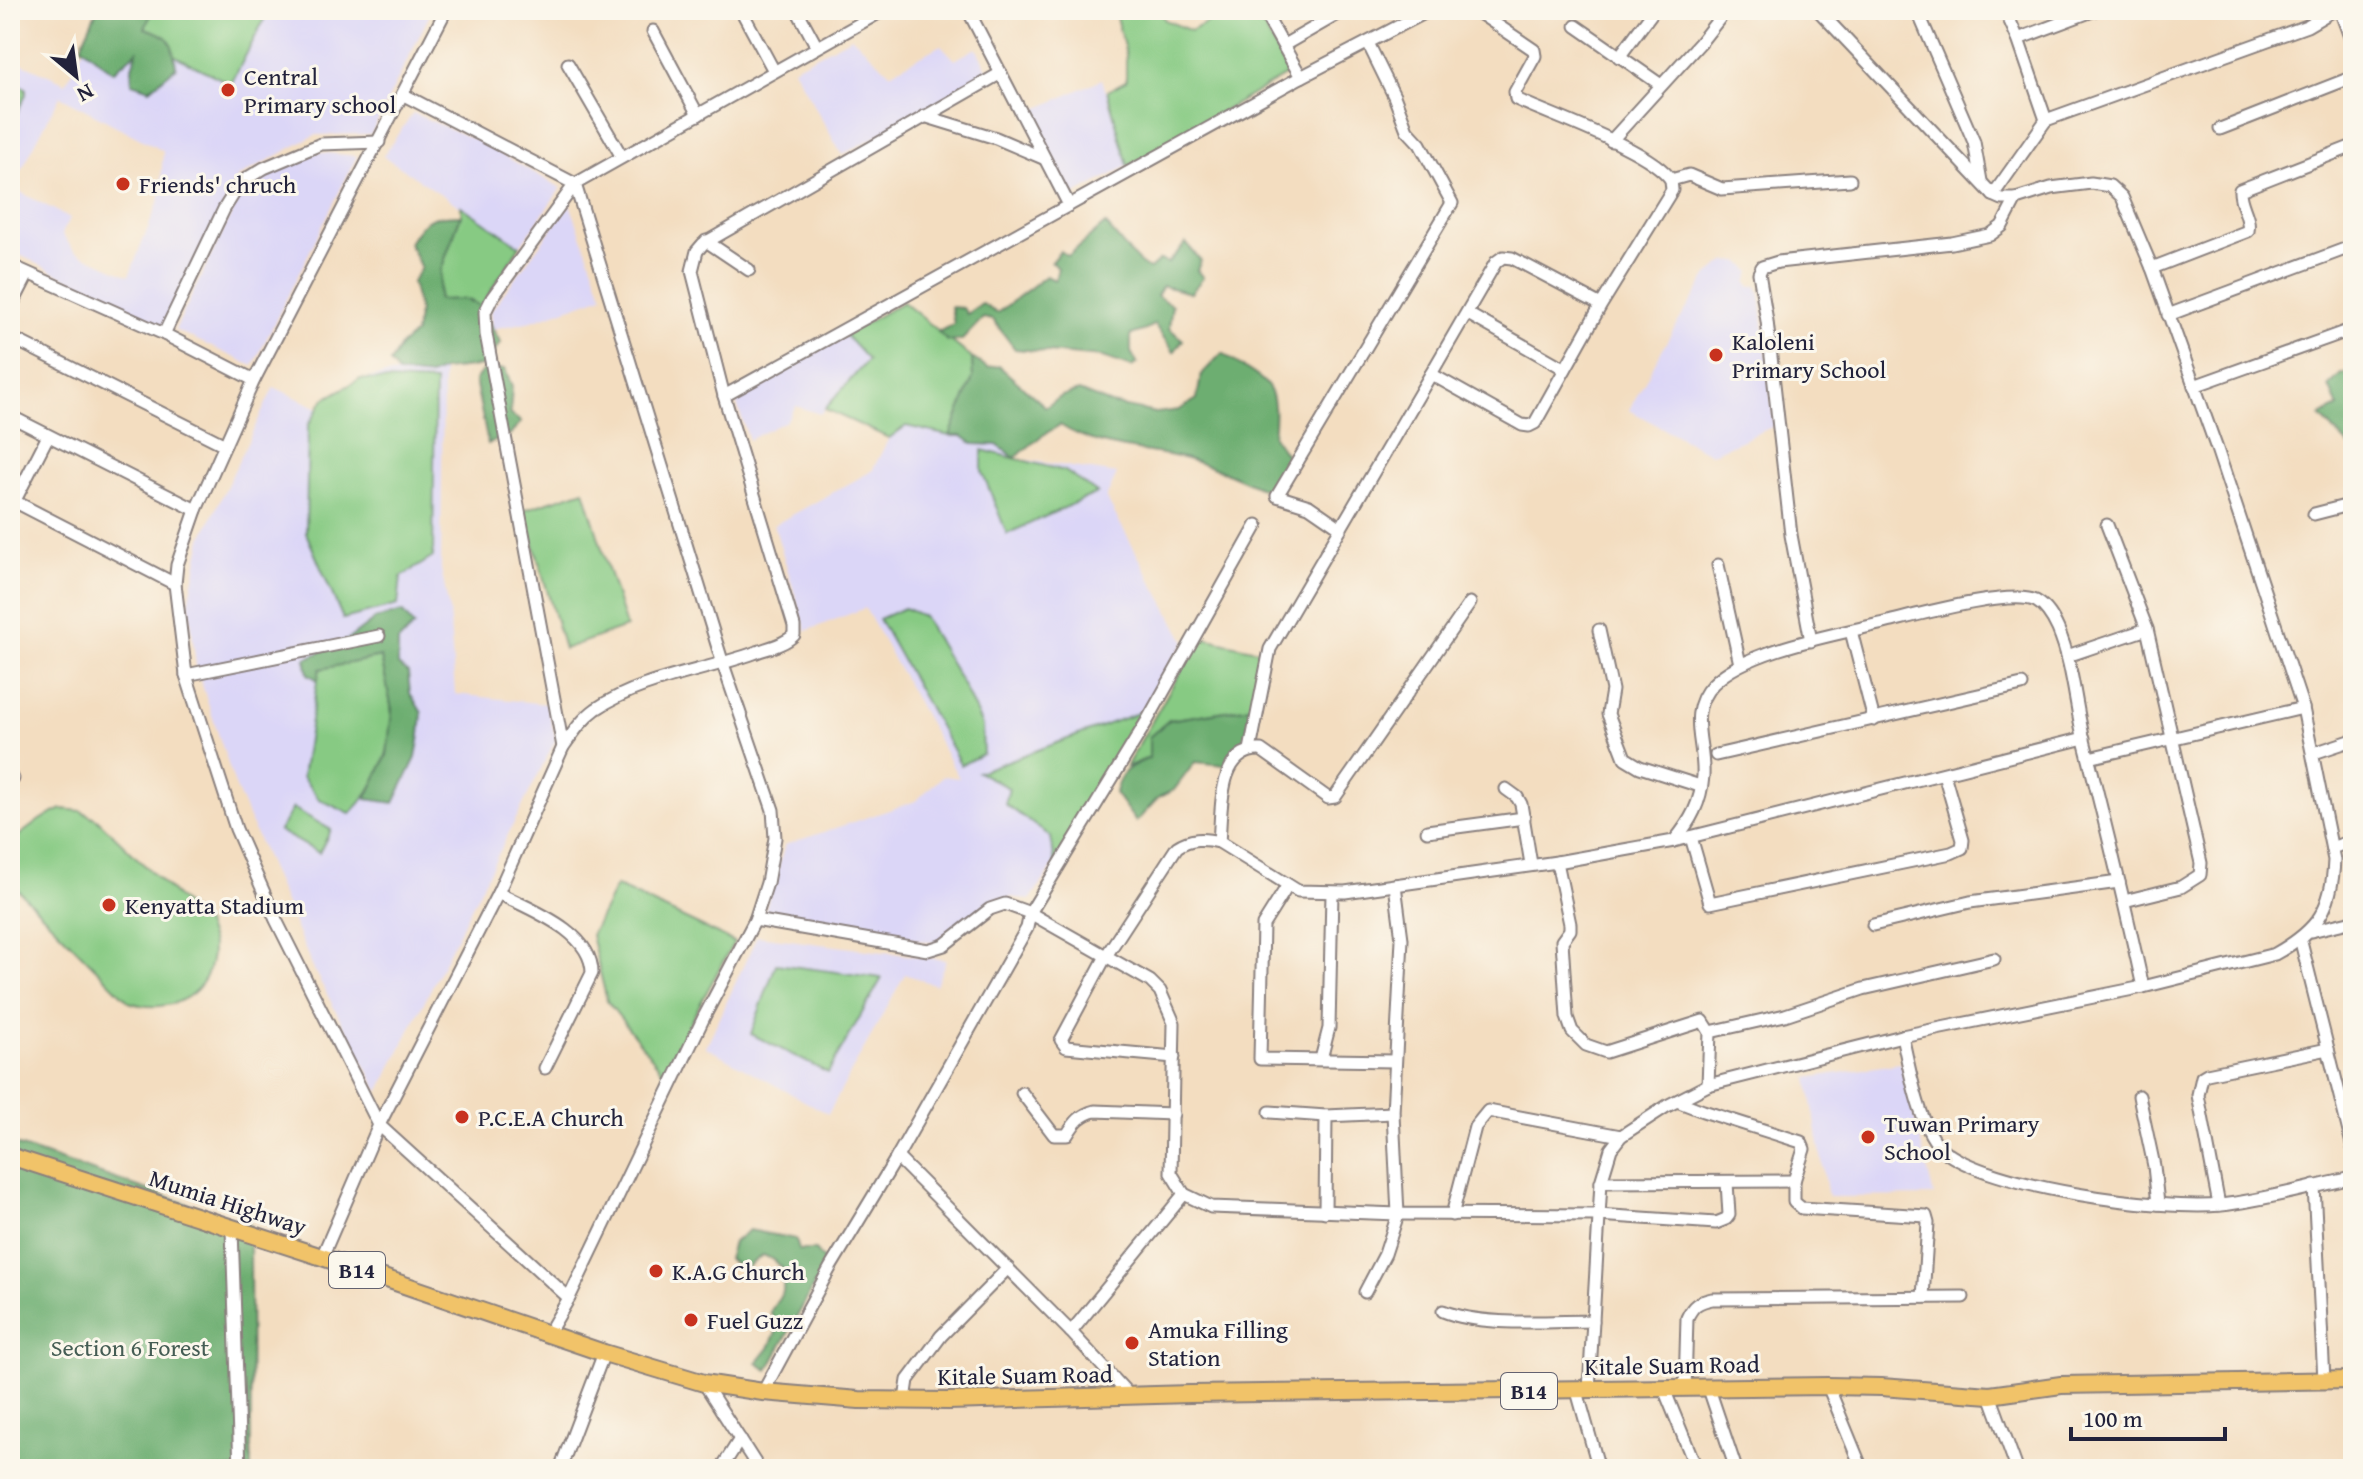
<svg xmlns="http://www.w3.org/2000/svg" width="2363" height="1479" font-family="'Gentium Book Plus',serif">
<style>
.built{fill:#dbd6f7;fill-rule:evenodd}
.green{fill:#87ca83;stroke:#54765f;stroke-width:2}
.forest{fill:#6dae71;stroke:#486856;stroke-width:2}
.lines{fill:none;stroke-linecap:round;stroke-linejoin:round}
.minor-casing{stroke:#8a807e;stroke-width:15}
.highway-casing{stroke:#8a807e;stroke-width:20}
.minor{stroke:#fff;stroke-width:11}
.highway{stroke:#f1c369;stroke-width:16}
.poi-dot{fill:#c8321e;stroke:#fbf7ec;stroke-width:3}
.labels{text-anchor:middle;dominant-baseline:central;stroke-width:6;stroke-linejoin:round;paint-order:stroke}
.shield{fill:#fbf7ec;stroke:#636270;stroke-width:2}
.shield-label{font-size:22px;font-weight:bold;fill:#22223b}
.poi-label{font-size:24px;fill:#22223b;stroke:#fbf7ec;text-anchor:start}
.street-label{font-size:24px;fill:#22223b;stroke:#fbf7ec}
.park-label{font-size:24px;fill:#455d54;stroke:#fbf7ec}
</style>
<rect width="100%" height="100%" fill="#fbf7ec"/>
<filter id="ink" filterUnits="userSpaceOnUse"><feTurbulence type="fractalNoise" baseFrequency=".0125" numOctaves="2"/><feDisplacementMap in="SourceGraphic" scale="16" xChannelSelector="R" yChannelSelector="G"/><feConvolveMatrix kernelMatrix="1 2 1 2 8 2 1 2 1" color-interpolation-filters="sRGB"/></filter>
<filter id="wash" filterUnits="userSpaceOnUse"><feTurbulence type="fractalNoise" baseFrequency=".006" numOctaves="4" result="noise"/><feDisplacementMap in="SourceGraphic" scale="32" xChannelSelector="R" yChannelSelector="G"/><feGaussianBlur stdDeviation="1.8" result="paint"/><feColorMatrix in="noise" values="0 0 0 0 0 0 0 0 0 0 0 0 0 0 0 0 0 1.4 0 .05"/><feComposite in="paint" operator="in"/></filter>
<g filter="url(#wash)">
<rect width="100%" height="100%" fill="#f3ddc0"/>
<g class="built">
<path d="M102 10H432L371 134 315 135 238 177 162 326 10 250V58L66 83ZM60 96 163 151 160 198 129 276 74 251 62 234 70 218 12 188Z"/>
<path d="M852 37 890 73 941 45 955 60 976 48 990 74 842 155 793 68Z"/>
<path d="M1102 79 1128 166 1070 197 1031 112Z"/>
<path d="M413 113 478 141 561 188 520 246 383 156Z"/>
<path d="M316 152 357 156 253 366 175 330 243 190 271 169Z"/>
<path d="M570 204 603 296 532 321 492 329 490 312Z"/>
<path d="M1740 261 1751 272 1747 282 1751 287 1757 286 1760 294 1774 426 1711 454 1629 410 1672 332 1708 275 1725 262Z"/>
<path d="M845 335 868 360 820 414 796 406 786 421 749 440 735 398Z"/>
<path d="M443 370 441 569 449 610 455 694 546 704 556 739 379 1092 313 968 235 785 196 666 189 603 202 538 274 387 318 408 323 400 360 379 398 373 430 376Z"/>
<path d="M906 426 962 436 973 444 997 445 1015 458 1117 474 1106 498 1185 641 1149 709 979 772 1009 788 1005 804 1051 837 1055 864 1030 900 1011 897 937 943 763 917 785 845 916 801 943 776 959 778 865 608 806 631 774 525 872 471 889 438Z"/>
<path d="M757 936 946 960 936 985 905 974 828 1114 706 1047Z"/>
<path d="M1901 1063 1934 1196 1828 1197 1808 1078Z"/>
</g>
<g class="green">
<path d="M132 10H269L231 84 123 30Z"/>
<path d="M1114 10H1159L1165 20 1191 31 1229 10H1256L1288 74 1128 166 1107 91 1126 81V54Z"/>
<path d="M10 81 26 88V94L10 127Z"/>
<path d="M461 206 520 246 480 308C470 295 453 301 438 301L441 270 461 215Z"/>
<path d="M903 302 972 358 973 378 950 436 906 426 889 438 825 409 868 360 845 335Z"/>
<path d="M360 379 435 382 433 557 401 577 398 605 343 619 306 533 308 426 323 400Z"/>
<path d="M982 450 1065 471 1097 493 1007 534 982 471Z"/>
<path d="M584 490 626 627 564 649 524 510Z"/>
<path d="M904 608 923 616 963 685 982 725 983 754 961 765 879 619Z"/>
<path d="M1200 637 1265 652 1251 707 1169 720 1149 758 1126 767Z"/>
<path d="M381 657C384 673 389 690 391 706 396 745 377 788 350 814L319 799 302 777 319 669Z"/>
<path d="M1149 709 1055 864 1051 837 1005 804 1009 788 978 772Z"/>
<path d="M293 808 331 830 319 853 279 831Z"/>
<path d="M62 809 81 811 97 819 205 924C207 931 212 940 212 947 213 995 170 1016 129 1002L13 885 10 857 17 837 41 819Z"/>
<path d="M616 886 734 942 663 1072 607 1001 591 935Z"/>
<path d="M776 964 882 978 828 1073 751 1034Z"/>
</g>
<g class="forest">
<path d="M97 10H153L145 28C172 36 172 40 176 67L150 89 132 83V67L137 51 113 72 81 46Z"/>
<path d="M461 215 441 270 438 300 463 299 477 304 501 343 482 366 443 370 430 376 398 373 390 363 401 345 415 333 419 311 412 282 421 268 409 243C424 216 433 216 461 215Z"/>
<path d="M1105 224C1118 236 1136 265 1150 269L1160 260 1168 263 1186 243 1201 261 1197 270 1203 278 1191 293 1163 286 1157 296 1172 305 1169 328 1183 340 1174 352 1154 324 1146 330 1131 335V352L1137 363 1132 367 1102 357 1015 349 993 320 983 318 962 340 947 341 938 332 954 324 951 307 963 308 967 314 982 304 997 313 1046 276 1055 280 1058 268 1051 262 1060 251 1068 256Z"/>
<path d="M1222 353C1264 383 1280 378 1273 436L1291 462 1273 493C1241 480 1207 462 1173 456 1135 449 1094 447 1060 425L1040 437 1015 458 997 445 973 444 962 436H950L973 378 972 358 988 368 999 366 1046 407 1062 396 1079 391 1111 404 1156 413 1179 410 1197 399 1201 375Z"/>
<path d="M505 369 512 387 510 414 521 422 511 434 488 444 475 380 483 370Z"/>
<path d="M2353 373V450L2320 416 2338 407 2329 386 2341 374Z"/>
<path d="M402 612 414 626 398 642V665L408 673 410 693 422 713 420 735 416 758 394 803 366 799 387 755 392 710 381 657 320 669 318 680 308 674 305 659 347 640 375 619Z"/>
<path d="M1251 707 1246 739 1225 765 1195 762 1174 790 1159 797 1136 822 1115 793C1119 771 1130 766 1149 758V737L1169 720Z"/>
<path d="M10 1143 250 1225 251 1469H10Z"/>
<path d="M749 1230 796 1239 799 1250H815L826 1263 768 1370 757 1363 769 1348 778 1328 770 1312 783 1292 784 1270 774 1260 763 1255 744 1269 728 1259 733 1242Z"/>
</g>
</g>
<g filter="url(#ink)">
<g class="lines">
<defs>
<g id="minor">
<path d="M446 10 254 380 196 510 177 565 175 584 186 675 236 829 276 920 379 1125 569 1298"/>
<path d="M741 10 774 71"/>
<path d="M797 10 817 47"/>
<path d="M968 10 1069 205"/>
<path d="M1263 10 1301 77"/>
<path d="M1475 10 1534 50 1535 56 1515 92 1516 99C1552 116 1652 150 1671 180L1672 190 1601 305 1535 423 1529 426 1522 425 1431 374 1496 262 1503 257 1512 258 1601 305"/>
<path d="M1917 10 1974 142 1981 181"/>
<path d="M2005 10 2018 39 2095 10"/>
<path d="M2340 10 2353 45"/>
<path d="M1576 26 1661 85"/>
<path d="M653 31 698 115"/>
<path d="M1284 45 1345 10"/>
<path d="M1619 57 1654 10"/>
<path d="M568 64 622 157"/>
<path d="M404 95 575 184 723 664 773 810 775 838 767 883 755 920 705 1015 569 1298 548 1334"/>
<path d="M924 116 996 138 1043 158"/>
<path d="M2046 120 2307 26 2334 10"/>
<path d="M2220 129 2353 77"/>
<path d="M1611 141 1700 43 1726 10"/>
<path d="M1671 180 1689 175 1722 189 1850 180"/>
<path d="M1993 195 2046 120 2018 39"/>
<path d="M706 241 749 270"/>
<path d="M10 265 164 334 254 380"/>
<path d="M2152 268 2248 231C2251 217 2239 204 2240 190L2353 146"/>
<path d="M10 309 28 274"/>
<path d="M1468 314 1565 369"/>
<path d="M2168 315 2353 246"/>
<path d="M164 334 224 209 241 182 264 168 321 144 379 142"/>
<path d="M10 337 225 445"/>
<path d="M2194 386 2353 329"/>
<path d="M724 396 692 271 697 251 703 244 1001 73"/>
<path d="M10 416 196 510"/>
<path d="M10 499 175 584"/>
<path d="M10 510 48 436"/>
<path d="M2314 514 2353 504"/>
<path d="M2107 525 2147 629"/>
<path d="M1341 528 1309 506 1277 496 1452 203 1420 144 1407 130 1394 96 1368 43"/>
<path d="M1718 565 1740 664"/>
<path d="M1599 630 1612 690 1608 714 1625 758 1640 767 1700 786"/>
<path d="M1851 631 1874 720"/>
<path d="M1811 641 1791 535 1767 321 1759 273 1762 267 1778 262 1952 243 1990 235 2002 226 2016 199"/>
<path d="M2067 656 2147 629 2201 863 2200 875 2181 887 2124 901"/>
<path d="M186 675 379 636"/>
<path d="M563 747 486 334 485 312 492 298 575 184 884 10"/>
<path d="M1250 750 1270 649 1431 374"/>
<path d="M2314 753 2353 740"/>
<path d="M1716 755 2022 685"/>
<path d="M2089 758 2303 708"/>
<path d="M10 777 13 779"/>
<path d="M1506 789 1517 797 1521 804 1531 864"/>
<path d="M1427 831 1524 818"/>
<path d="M1691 837 1710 903 1951 853 1962 848 1963 840 1944 774"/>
<path d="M1674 841C1691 821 1701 802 1703 776 1705 742 1686 713 1713 684 1747 649 1839 634 1888 622 1917 615 2011 589 2036 601 2047 607 2053 618 2058 629 2073 664 2075 704 2084 740 2105 822 2125 905 2143 987"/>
<path d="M1219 842C1222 812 1217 748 1261 750L1328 798 1335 797 1470 603"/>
<path d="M2332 848 2353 840"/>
<path d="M1557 862 1570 924V930L1562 941 1567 1017 1572 1031 1586 1045 1606 1052 1703 1021 1710 1032 1708 1085"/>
<path d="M1288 885 1263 925 1260 1059 1395 1061"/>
<path d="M498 893C529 909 592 931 592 973L545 1068"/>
<path d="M755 920 928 950 944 945 990 909 1005 904 1030 913 1150 981 1160 991 1174 1023 1171 1173 1184 1194 1211 1207 1398 1214 1598 1215 1716 1223 1726 1219 1729 1215 1727 1182"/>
<path d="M1873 925 1970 902 2119 882"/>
<path d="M2311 931 2353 921"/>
<path d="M2300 938 2353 1148"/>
<path d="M1710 1032 1785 1015 1863 989 1994 959"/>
<path d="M1902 1036C1909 1065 1919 1130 1943 1150 1989 1188 2161 1211 2221 1205 2266 1200 2309 1187 2353 1178"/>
<path d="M1174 1057 1066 1047 1061 1040 1106 956 1177 847C1190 838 1203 838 1219 842L1298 891 1345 892 1557 862 1674 841 2084 738"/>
<path d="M1321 1059 1329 1028 1332 893"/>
<path d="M1022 1093 1054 1135H1067C1075 1122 1080 1115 1095 1111L1173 1114"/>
<path d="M2139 1096 2154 1166 2158 1204"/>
<path d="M1677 1101 1703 1111 1801 1142 1804 1149 1794 1181V1202L1801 1208 1926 1216 1928 1223 1923 1297"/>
<path d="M1270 1112 1326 1116 1393 1113"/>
<path d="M897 1157 1071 1332 1131 1397"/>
<path d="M1601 1182 1794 1181"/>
<path d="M2314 1186 2324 1380"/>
<path d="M2219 1205 2198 1095 2202 1077 2207 1074 2328 1049"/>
<path d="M1325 1212 1326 1116"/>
<path d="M1452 1215 1475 1127 1488 1111 1621 1136"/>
<path d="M232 1229 240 1469"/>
<path d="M322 1257 379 1125 498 893 563 747C573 733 582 719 596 709 642 678 702 672 754 653 767 648 784 645 794 635V626L724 396 1301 77 1430 10"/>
<path d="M1365 1292 1385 1254 1398 1214 1393 1113 1402 939 1395 885"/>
<path d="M1443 1311C1482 1327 1550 1321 1593 1321"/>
<path d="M1071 1332 1184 1194"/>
<path d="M704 1383 759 1469"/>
<path d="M1828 1386 1862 1469"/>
<path d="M1664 1389 1693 1460V1469"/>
<path d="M1685 1389 1687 1318C1693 1305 1698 1302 1712 1299L1963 1297"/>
<path d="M1709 1389 1736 1469"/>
<path d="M1589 1390 1601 1182 1611 1149 1621 1136 1667 1106 1708 1085 1902 1036 2143 987 2275 954C2318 930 2332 909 2334 860L2303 708 2217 449 2152 268 2122 197 2110 186 2091 183 2051 188 2016 199H2002L1993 195 1818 10"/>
<path d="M1577 1391 1599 1469"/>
<path d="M763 1392 830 1268 897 1157 1027 928 1030 913 1147 721 1257 525"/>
<path d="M1990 1395 2017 1469"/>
<path d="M905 1400 908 1380 941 1336 1008 1268"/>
<path d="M560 1469 604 1353"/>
<path d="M721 1469 740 1439"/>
</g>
<path id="highway" d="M10 1156 322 1257 604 1353 704 1383 763 1392 859 1400 948 1401 1190 1394 1828 1386 1881 1387 1990 1395 2061 1385 2353 1380"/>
</defs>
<use href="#minor" class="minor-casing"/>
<use href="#highway" class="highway-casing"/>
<use href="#minor" class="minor"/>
<use href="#highway" class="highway"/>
</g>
</g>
<g class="poi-dot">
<circle cx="228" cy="90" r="8"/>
<circle cx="123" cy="184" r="8"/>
<circle cx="1716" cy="355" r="8"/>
<circle cx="109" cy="905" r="8"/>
<circle cx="462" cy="1117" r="8"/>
<circle cx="1868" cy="1137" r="8"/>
<circle cx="656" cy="1271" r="8"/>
<circle cx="691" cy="1320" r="8"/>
<circle cx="1132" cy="1343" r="8"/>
</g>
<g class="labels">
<g class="shield">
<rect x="329" y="1252" width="56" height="36" rx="6"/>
<rect x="1501" y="1373" width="56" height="36" rx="6"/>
</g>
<g class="shield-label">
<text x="357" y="1270">B14</text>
<text x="1529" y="1391">B14</text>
</g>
<g class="poi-label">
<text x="244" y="76">Central<tspan x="244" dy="28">Primary school</tspan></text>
<text x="139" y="184">Friends' chruch</text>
<text x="1732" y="341">Kaloleni<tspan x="1732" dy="28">Primary School</tspan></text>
<text x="125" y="905">Kenyatta Stadium</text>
<text x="478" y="1117">P.C.E.A Church</text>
<text x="1884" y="1123">Tuwan Primary<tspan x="1884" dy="28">School</tspan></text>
<text x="672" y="1271">K.A.G Church</text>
<text x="707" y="1320">Fuel Guzz</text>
<text x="1148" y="1329">Amuka Filling<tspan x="1148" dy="28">Station</tspan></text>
</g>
<g class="street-label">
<text transform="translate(228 1202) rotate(18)">Mumia Highway</text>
<text transform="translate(1672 1365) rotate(-1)">Kitale Suam Road</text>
<text transform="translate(1025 1375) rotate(-1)">Kitale Suam Road</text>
</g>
<g class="park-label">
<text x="130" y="1347">Section 6 Forest</text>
</g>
</g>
<rect width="2363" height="1479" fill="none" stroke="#fbf7ec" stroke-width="40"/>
<g transform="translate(76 76) rotate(151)" stroke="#fbf7ec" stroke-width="6" paint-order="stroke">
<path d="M0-6L14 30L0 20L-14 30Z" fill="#22223b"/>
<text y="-12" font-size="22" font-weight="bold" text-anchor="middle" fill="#22223b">N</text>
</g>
<path d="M2071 1427v12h154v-12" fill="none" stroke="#22223b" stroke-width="4"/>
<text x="2083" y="1427" font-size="24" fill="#22223b" stroke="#fbf7ec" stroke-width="6" paint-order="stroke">100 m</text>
</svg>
